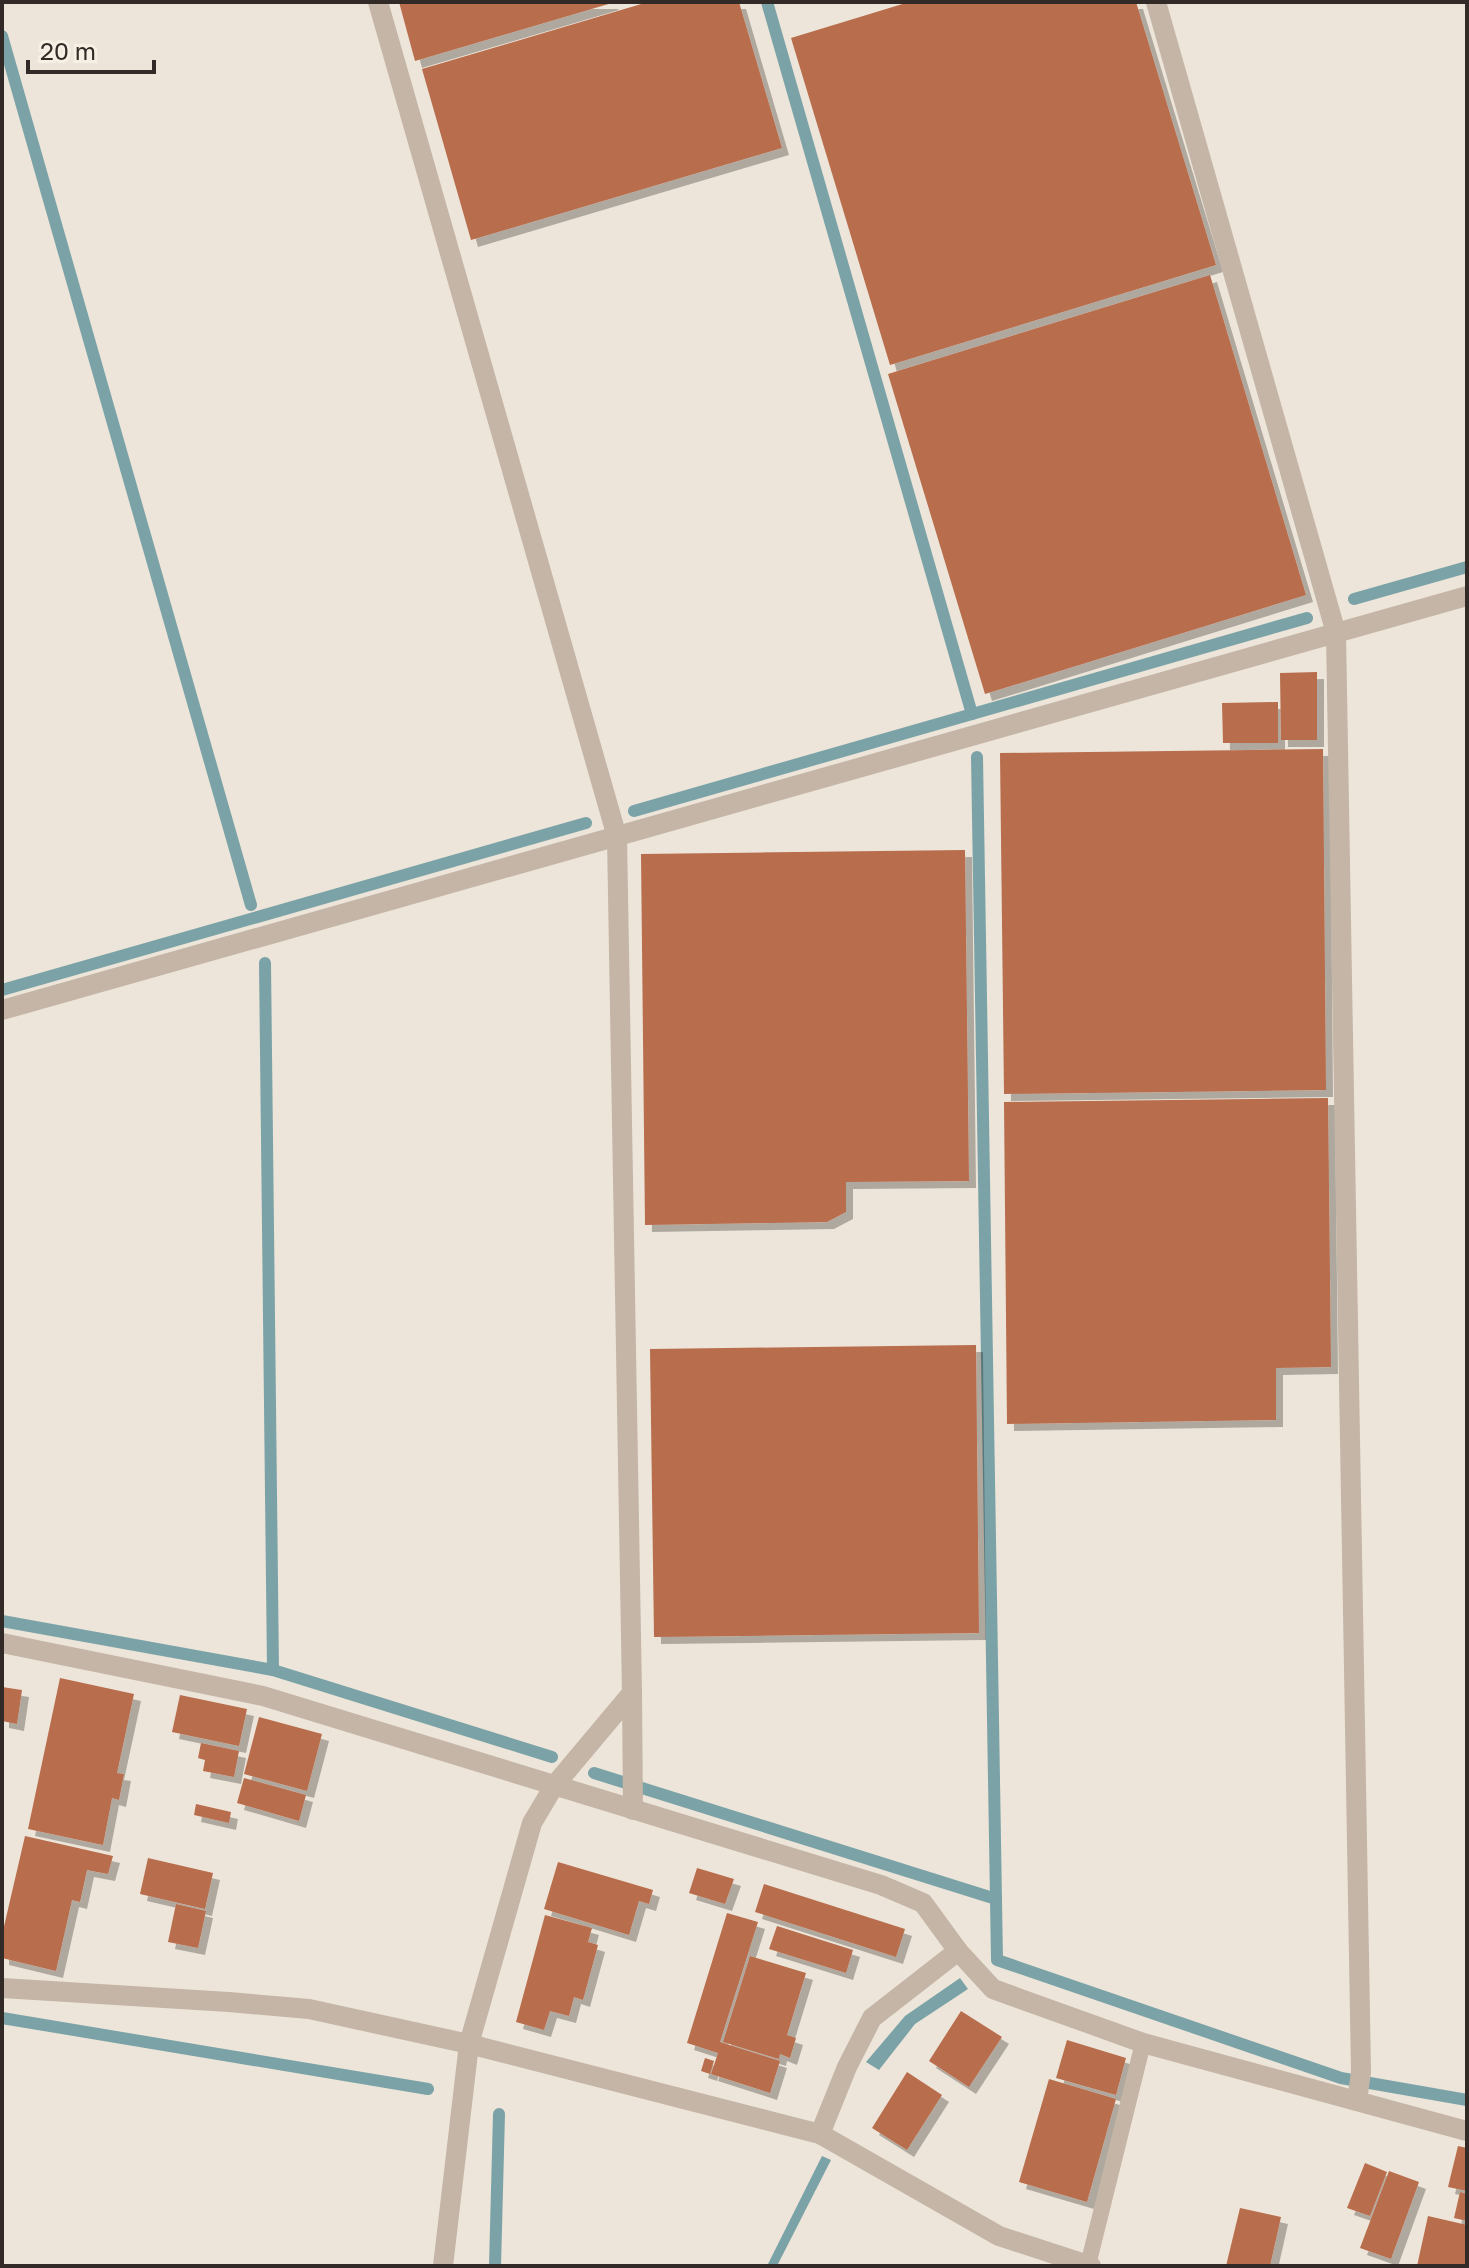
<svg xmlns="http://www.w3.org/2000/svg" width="1469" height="2268" font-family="'Golos Text',sans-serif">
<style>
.water{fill:#7ba3a7}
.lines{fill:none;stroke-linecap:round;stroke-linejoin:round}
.stream{stroke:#7ba3a7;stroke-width:12}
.building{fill:#b86d4d;filter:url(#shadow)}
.lane{stroke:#c4b5a6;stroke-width:16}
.street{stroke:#c4b5a6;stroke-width:20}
</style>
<defs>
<filter id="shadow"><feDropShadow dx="7" dy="7" stdDeviation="0" flood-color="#0004"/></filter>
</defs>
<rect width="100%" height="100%" fill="#ede5d9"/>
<g class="water">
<path d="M960 1978 968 1989 915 2024 879 2070 866 2062 905 2016Z"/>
<path d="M822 2156 831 2160 777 2266H767Z"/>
</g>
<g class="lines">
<g class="stream">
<path d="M767 2 972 714"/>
<path d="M2 36 251 905"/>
<path d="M1354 599 1467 567"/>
<path d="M977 757 997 1960 1341 2078 1467 2100"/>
<path d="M634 811 1307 618"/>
<path d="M265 963 273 1670"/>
<path d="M2 990 586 823"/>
<path d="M2 1621 273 1670 552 1757"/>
<path d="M594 1773 996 1899"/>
<path d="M2 2018 428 2089"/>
<path d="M495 2266 499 2114"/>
</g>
</g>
<g class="building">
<path d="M399 2H611L612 3 415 61Z"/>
<path d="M648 2H739L782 148 471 240 422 69Z"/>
<path d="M909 2H1136L1216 265 890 365 791 38Z"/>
<path d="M1210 275 1306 595 985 694 888 374Z"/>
<path d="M1317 672V740H1281L1280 673Z"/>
<path d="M1278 702V743H1223L1222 703Z"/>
<path d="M1323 749 1326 1090 1004 1094 1000 753Z"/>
<path d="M965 850 969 1181 846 1182V1212L827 1222 645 1225 641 854Z"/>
<path d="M1328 1098 1331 1367 1276 1368V1420L1007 1424 1004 1102Z"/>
<path d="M976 1345 979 1633 654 1637 650 1349Z"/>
<path d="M60 1678 134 1694 117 1773 124 1774 119 1800 112 1798 103 1845 28 1829Z"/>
<path d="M2 1687 22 1690 17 1724 2 1721Z"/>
<path d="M180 1695 247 1709 239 1746 172 1732Z"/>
<path d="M259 1717 322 1734 307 1791 244 1774Z"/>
<path d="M201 1743 239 1751 234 1777 203 1771 205 1760 198 1758Z"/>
<path d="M244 1778 306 1795 299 1821 237 1803Z"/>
<path d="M196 1804 231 1812 229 1823 194 1815Z"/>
<path d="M25 1836 113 1856 108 1874 87 1870 80 1902 72 1900 56 1971 2 1958V1935Z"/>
<path d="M148 1858 213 1873 205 1909 140 1894Z"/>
<path d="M558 1862 653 1890 649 1904 639 1901 629 1935 544 1909Z"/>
<path d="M697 1868 734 1879 725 1904 689 1893Z"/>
<path d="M764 1884 905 1929 896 1957 755 1912Z"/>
<path d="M176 1904 206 1911 198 1948 168 1942Z"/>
<path d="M727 1913 758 1922 720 2042 780 2061 770 2093 711 2074 718 2053 687 2043Z"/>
<path d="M545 1915 592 1928 588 1942 598 1945 583 2000 574 1997 569 2016 550 2011 544 2030 516 2022Z"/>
<path d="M777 1926 853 1950 846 1973 769 1949Z"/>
<path d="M750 1956 806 1973 787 2035 796 2038 790 2058 780 2054 779 2059 723 2042Z"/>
<path d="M961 2011 1002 2037 969 2087 929 2061Z"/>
<path d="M1067 2040 1126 2058 1116 2095 1056 2078Z"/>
<path d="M705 2058 714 2061 710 2074 701 2071Z"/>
<path d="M907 2072 942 2095 907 2150 872 2128Z"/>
<path d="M1049 2079 1116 2099 1087 2202 1019 2182Z"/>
<path d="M1458 2146 1467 2148V2191L1448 2187Z"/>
<path d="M1365 2163 1387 2172 1370 2216 1347 2208Z"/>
<path d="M1389 2171 1419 2182 1391 2259 1360 2248Z"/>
<path d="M1460 2192 1467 2194V2221L1454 2218Z"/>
<path d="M1240 2208 1281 2217 1270 2266H1226Z"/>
<path d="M1428 2216 1467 2225V2266H1417Z"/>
</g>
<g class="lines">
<path class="lane" d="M1088 2265 1143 2043"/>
<g class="street">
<path d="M378 2 617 837 632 1693 554 1786 532 1823 469 2044 443 2266"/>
<path d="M1156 2 1336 633 1361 2072 1357 2101"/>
<path d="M2 1010 1467 596"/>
<path d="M2 1643 263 1696 881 1885 923 1903 958 1951 993 1989 1143 2043 1467 2131"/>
<path d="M632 1693 633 1810"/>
<path d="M2 1988 229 2002 309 2009 469 2044 820 2134 999 2236 1091 2266"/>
<path d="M820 2134 847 2067 872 2018 958 1951"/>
</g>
</g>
<rect width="1469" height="2268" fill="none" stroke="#312a26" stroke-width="8"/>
<path d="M28 60v12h126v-12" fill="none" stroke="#312a26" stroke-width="4"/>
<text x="40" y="60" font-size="24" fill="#312a26" stroke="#f6efe4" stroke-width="6" paint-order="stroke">20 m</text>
</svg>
